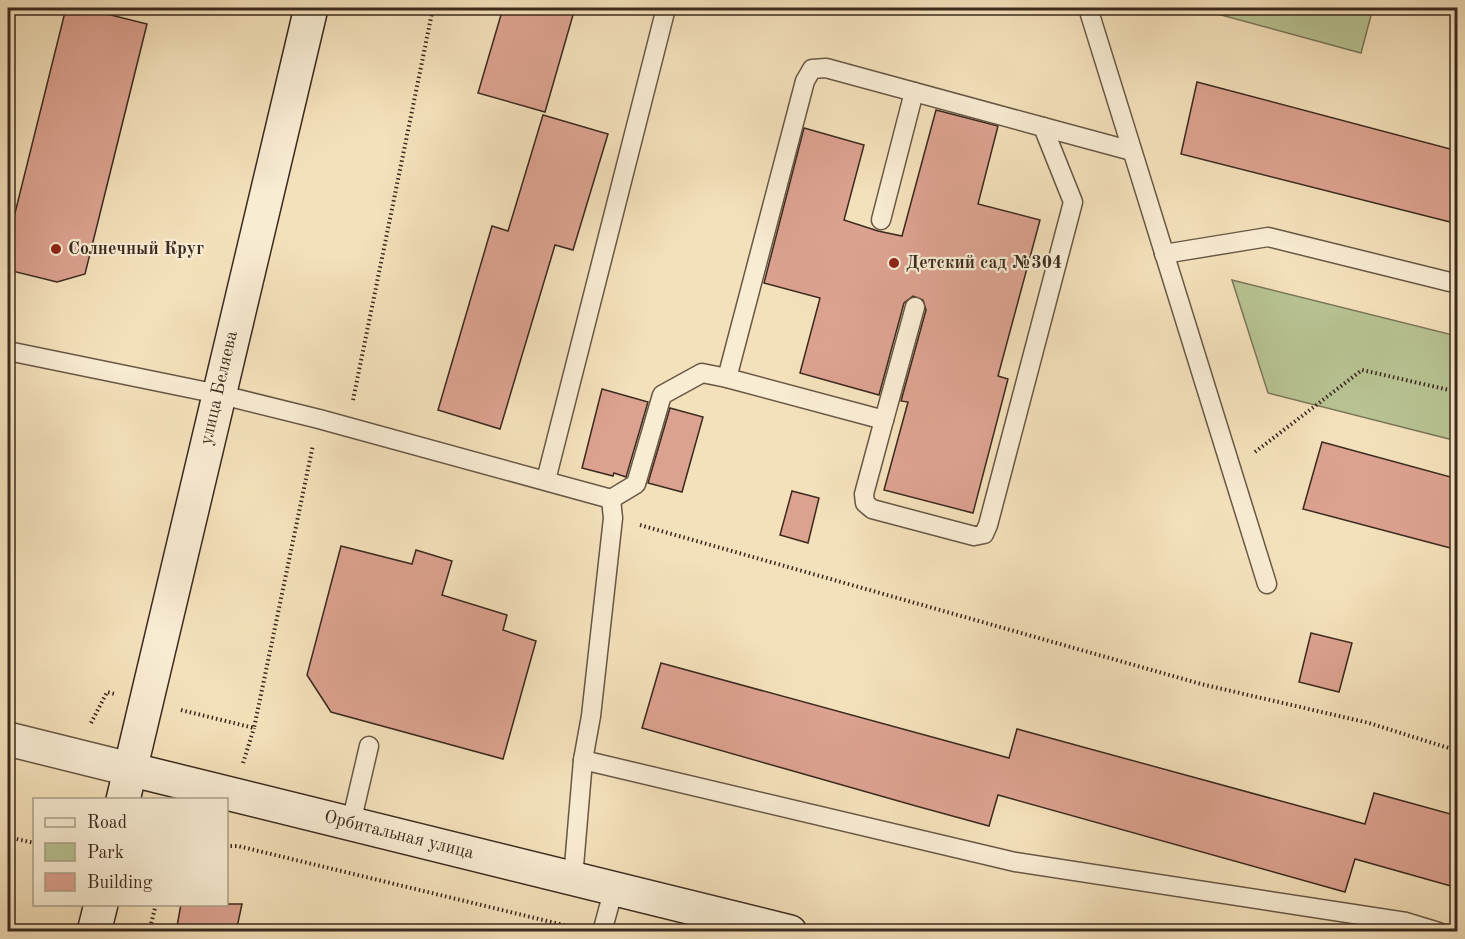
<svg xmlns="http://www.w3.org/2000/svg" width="1465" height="939" font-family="'Old Standard TT',serif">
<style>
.green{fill:#b8c393;stroke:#7a7659;stroke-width:1.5}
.building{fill:#dca290;stroke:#3b2a1f;stroke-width:1.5}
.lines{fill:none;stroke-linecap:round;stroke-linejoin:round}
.service-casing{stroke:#695846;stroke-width:21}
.minor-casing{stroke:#695846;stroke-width:36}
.secondary-casing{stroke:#3b2a1f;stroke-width:36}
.path{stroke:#3b2a1f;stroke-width:4;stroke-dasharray:1.5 3;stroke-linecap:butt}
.service{stroke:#f8ecd3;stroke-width:18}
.minor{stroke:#f8ecd3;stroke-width:33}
.secondary{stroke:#f8ecd3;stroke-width:33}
.poi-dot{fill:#8f2418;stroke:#f8ecd3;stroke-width:2}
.labels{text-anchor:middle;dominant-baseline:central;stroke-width:4.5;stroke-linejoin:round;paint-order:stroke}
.poi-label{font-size:18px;font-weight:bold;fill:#3b2a1f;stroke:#f8ecd3;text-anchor:start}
.street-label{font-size:18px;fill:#3b2a1f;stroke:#f8ecd3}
</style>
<rect width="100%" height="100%" fill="#f4e1bb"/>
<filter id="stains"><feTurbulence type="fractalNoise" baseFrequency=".00333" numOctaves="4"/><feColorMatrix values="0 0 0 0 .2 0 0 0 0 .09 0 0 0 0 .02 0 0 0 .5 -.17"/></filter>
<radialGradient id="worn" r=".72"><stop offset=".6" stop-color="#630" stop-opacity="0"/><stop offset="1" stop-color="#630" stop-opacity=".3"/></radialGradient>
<g class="green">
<path d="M1223 8H1373L1361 53 1221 15Z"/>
<path d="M1232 280 1457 336V441L1268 393Z"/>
</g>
<g class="building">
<path d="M66 8H83L147 24 85 274 57 282 8 270V241Z"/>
<path d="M503 8H575L545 112 478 93Z"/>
<path d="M1197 82 1458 151V224L1181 154Z"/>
<path d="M936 110 998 126 978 204 1040 220 998 376 1008 379 973 513 884 490 908 402 901 401 926 310 923 300 913 296 904 303 879 395 800 373 820 298 764 283 804 128 864 145 844 220 878 231 902 236Z"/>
<path d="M543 115 608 134 573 250 555 245 500 429 438 410 492 226 508 231Z"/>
<path d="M602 389 648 402 626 477 614 473 613 476 582 468Z"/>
<path d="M670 408 703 417 682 492 648 483Z"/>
<path d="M1322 442 1458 479V550L1303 509Z"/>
<path d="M792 491 819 498 808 543 780 535Z"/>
<path d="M341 546 412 564 416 550 452 561 442 595 507 615 503 630 536 641 503 759 331 712 307 675Z"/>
<path d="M1311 633 1352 643 1339 692 1299 682Z"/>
<path d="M661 663 1009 758 1017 729 1365 824 1374 793 1458 816V888L1355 859 1345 892 998 795 989 826 916 806 642 728Z"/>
<path d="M181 904H242L236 932H176Z"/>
</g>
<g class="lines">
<defs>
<g id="service">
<path d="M1088 8 1267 584"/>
<path d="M826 68 1043 127 1073 202 988 525 984 534 974 536 872 509 865 503 864 494 884 420 727 378 805 81 812 69Z"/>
<path d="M1043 127 1132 151"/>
<path d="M881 220 914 92"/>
<path d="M1164 254 1268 237 1458 284"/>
<path d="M8 351 218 394 319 419 611 499 613 518 591 716 583 760"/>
<path d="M884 420 915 307"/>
<path d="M546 480 666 8"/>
<path d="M611 499 636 484 662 395 702 373 727 378"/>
<path d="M351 823 369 746"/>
<path d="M573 878 583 760 1015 862 1406 922 1439 932"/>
<path d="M602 932 614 888"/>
</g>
<path id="minor" d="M8 739 129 769"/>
<g id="secondary">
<path d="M129 769 790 932"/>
<path d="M123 800 311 8"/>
<path d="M94 932 101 904"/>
</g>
</defs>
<use href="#service" class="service-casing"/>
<use href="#minor" class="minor-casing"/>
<use href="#secondary" class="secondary-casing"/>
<g class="path">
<path d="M353 400 433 8"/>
<path d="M1255 452 1362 370 1458 392"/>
<path d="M640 525 1201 684 1369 723 1458 751"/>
<path d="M181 710 254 728 313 445"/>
<path d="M91 723 107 692 115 694"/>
<path d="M243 763 254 728"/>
<path d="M8 837 34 843"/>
<path d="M226 846H238L576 928"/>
<path d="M149 932 156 904"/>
</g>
<use href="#service" class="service"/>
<use href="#minor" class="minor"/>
<use href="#secondary" class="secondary"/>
</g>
<g class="poi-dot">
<circle cx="56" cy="249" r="6"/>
<circle cx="894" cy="263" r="6"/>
</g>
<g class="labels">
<g class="poi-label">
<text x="68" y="249">Солнечный Круг</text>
<text x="906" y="263">Детский сад №304</text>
</g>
<g class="street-label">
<text transform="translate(219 388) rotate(-77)">улица Беляева</text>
<text transform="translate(399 835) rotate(14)">Орбитальная улица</text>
</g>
</g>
<rect width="1465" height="939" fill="none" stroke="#f4e1bb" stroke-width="30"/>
<rect x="9" y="9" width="1447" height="921" fill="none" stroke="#3b2a1f" stroke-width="3"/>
<rect x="15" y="15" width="1435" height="909" fill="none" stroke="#3b2a1f" stroke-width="1.5"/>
<rect x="33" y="798" width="195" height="108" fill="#f8ecd3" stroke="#ac9e8b" stroke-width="1.5"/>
<rect x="45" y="818" width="30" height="9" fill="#f8ecd3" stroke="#ac9e8b" stroke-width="1.5"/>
<text x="87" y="828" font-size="18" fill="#3b2a1f">Road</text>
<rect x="45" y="843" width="30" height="18" fill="#b8c393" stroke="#ac9e8b" stroke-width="1.5"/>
<text x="87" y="858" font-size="18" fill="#3b2a1f">Park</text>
<rect x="45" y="873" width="30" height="18" fill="#dca290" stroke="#ac9e8b" stroke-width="1.5"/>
<text x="87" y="888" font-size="18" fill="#3b2a1f">Building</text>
<rect width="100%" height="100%" filter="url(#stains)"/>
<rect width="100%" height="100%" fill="url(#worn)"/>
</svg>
